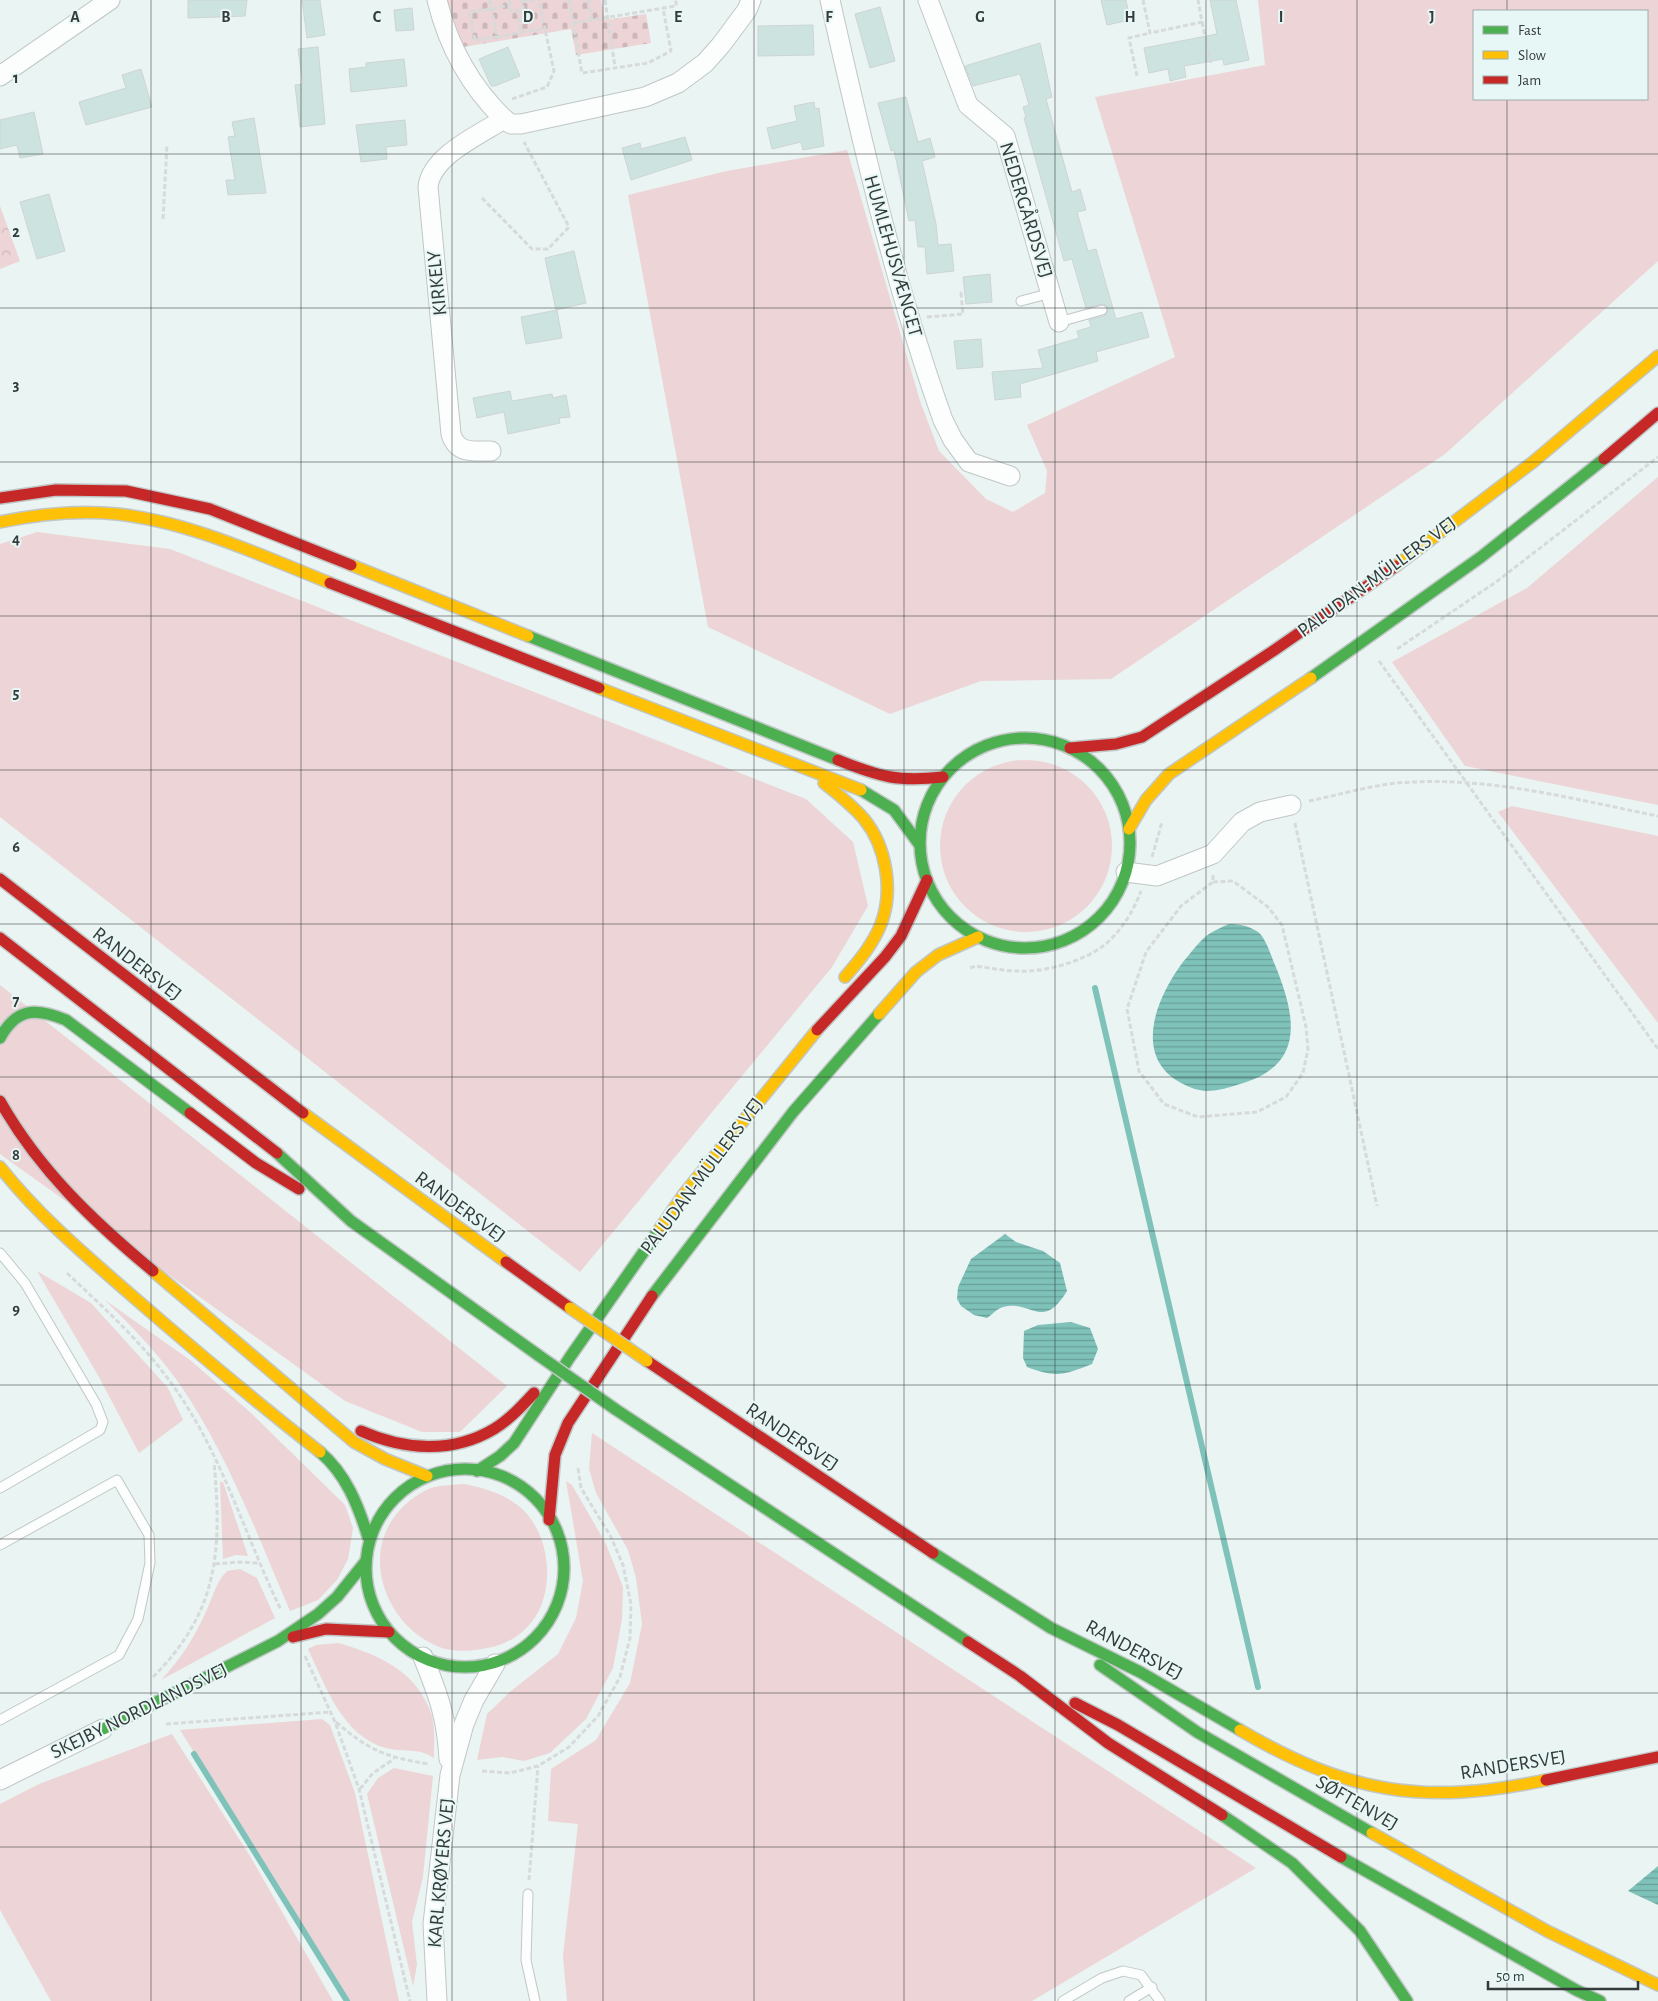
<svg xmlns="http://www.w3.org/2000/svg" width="1658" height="2001" font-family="'Alegreya Sans',sans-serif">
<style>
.grass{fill:#edd4d7;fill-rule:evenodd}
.forest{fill:url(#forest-crowns)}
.cemetery{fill:url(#cemetery-stones)}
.water{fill:url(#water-rules)}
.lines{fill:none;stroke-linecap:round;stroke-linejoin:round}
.stream{stroke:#7ec2ba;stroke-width:6}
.building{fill:#cde3e0;stroke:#cdd5d3}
.lane-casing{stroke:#c0c7c6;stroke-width:11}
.street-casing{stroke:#c0c7c6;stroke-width:21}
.fast-casing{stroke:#c0c7c6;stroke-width:14}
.slow-casing{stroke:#c0c7c6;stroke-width:14}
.jam-casing{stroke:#c0c7c6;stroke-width:14}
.path{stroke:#d7dada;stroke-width:3;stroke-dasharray:5 2.5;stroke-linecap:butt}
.lane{stroke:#fcfdfd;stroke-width:9}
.street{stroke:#fcfdfd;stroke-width:19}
.fast{stroke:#4caf50;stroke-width:11}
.slow{stroke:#ffc107;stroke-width:11}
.jam{stroke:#c62828;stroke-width:11}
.fast-bridge-casing{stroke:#c0c7c6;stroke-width:14;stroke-linecap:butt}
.slow-bridge-casing{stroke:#c0c7c6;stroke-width:14;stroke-linecap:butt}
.fast-bridge{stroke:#4caf50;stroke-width:11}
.slow-bridge{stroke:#ffc107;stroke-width:11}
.grid{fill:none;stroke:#343b3a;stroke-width:1;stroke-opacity:0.55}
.labels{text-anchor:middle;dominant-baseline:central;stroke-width:4;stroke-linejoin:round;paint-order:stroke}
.street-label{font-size:20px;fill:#343b3a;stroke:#e7f7f5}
.grid-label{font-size:16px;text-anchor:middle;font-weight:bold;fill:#343b3a;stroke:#e7f7f5;stroke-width:4;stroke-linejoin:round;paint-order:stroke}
</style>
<defs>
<pattern id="forest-crowns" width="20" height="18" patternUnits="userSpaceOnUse" patternTransform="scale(1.25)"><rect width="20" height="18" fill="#edd4d7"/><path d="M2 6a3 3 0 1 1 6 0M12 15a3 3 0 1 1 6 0" fill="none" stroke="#ccb7b9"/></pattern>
<pattern id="cemetery-stones" width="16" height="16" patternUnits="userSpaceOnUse" patternTransform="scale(1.25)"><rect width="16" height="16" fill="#edd4d7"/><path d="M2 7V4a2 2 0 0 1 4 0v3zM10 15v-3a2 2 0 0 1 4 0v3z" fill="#ccb7b9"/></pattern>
<pattern id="water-rules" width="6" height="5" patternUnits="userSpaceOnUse" patternTransform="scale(1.25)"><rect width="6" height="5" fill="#7ec2ba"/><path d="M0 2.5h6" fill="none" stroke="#689f98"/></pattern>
</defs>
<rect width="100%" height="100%" fill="#eaf4f2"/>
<g class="grass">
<path d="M1258 0H1658V261L1445 454 1111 679 981 681 890 714 708 627 628 195 727 171 847 150 920 401 939 451 986 499 1013 512 1045 493 1047 471 1027 425 1175 357 1095 97 1265 65ZM1474 11H1647V99H1474Z"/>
<path d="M1658 477V805L1465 766 1392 662 1527 588Z"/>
<path d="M37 532 170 549 806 799 853 842 868 906 832 967 580 1272 0 817V544Z"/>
<circle cx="1026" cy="846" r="86"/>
<path d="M1512 806 1658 836V1023L1498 812Z"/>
<path d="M0 985 507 1386 460 1432H422L345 1401 0 1154Z"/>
<path d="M37 1271 91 1303 168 1388 183 1420 139 1453 99 1377Z"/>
<path d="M105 1300 190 1360 251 1413 345 1505 353 1528 348 1559 337 1580 318 1600 290 1611C256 1532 226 1450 176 1379 155 1350 130 1325 105 1300Z"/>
<path d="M592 1433 1256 1868 1032 2001H567L563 1956 578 1824 548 1821 551 1769 596 1740 630 1683 642 1624 636 1578 628 1550 596 1493 589 1469Z"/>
<path d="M566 1481 572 1485 606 1544 623 1587 622 1619 613 1668 586 1719 550 1753 524 1761 502 1757 477 1760 487 1714 511 1691 558 1654 576 1618 583 1581Z"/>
<path d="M220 1482H223L248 1556 236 1555 223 1559Z"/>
<path d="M464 1484C483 1488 500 1492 516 1504 548 1527 556 1581 537 1614 526 1633 509 1644 487 1648 474 1651 455 1652 442 1648 387 1629 358 1555 400 1510 408 1501 421 1491 434 1487 443 1485 454 1485 464 1484Z"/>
<path d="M240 1569 257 1578 275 1618 161 1680C179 1661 193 1640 204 1616 212 1600 215 1583 227 1571Z"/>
<path d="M338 1643C376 1654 413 1669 429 1708 436 1723 434 1742 434 1758 418 1747 404 1753 386 1748 343 1737 325 1685 308 1649L316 1645Z"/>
<path d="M322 1719 330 1725 355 1793 399 2001H350L180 1730Z"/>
<path d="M172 1734 250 1856 333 2001H51L0 1910V1804L39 1784Z"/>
<path d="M394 1768 433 1776 423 1877 412 1922 417 1965 413 1986 367 1794 378 1778Z"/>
</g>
<path class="forest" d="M0 206 20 261 0 269Z"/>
<path class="cemetery" d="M447 0H601L605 20 646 14 651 43 576 55 571 29 463 47Z"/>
<g class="water">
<path d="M1229 924C1240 924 1249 926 1258 932 1266 938 1271 956 1275 965 1296 1016 1306 1065 1240 1084 1225 1089 1207 1094 1192 1088 1130 1065 1153 1002 1183 962 1191 953 1199 941 1209 934 1215 930 1222 927 1229 924Z"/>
<path d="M1005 1234 1016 1242 1043 1251 1060 1263 1067 1291C1042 1332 1032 1299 1003 1307 996 1309 992 1315 987 1318L974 1315 961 1306 957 1299 958 1287 971 1259Z"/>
<path d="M1071 1322 1090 1328 1098 1349 1092 1364C1064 1375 1056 1378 1027 1367L1023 1358 1024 1331 1038 1325Z"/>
<path d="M1658 1866V1905L1628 1891Z"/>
</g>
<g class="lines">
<g class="stream">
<path d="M1095 988 1258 1687"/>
<path d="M194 1754 347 2001"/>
</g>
</g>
<g class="building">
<path d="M188 0H247L245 16 188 18Z"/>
<path d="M302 0H320L325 35 307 38Z"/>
<path d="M1101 0H1126L1130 20 1107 25Z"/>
<path d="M1210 0H1236L1249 60 1224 65 1223 59 1184 66 1186 77 1170 81 1168 69 1149 73 1144 48 1217 34Z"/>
<path d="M880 7 895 61 870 68 855 14Z"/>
<path d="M412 8 414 30 396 31 394 10Z"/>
<path d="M813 25 814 55 758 56V26Z"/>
<path d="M1040 43 1052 97 1046 99 1072 192 1080 189 1086 210 1077 212 1088 251 1096 249 1116 319 1142 312 1149 337 1096 352 1098 361 1020 384 1021 397 995 400 992 372 1043 368 1038 350 1079 338 1077 331 1091 327 1089 320 1104 316 1108 311 1107 306 1103 304 1086 308 1072 259 1064 261 1024 118 1026 117 1023 107 1029 105 1020 74 973 86 965 66Z"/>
<path d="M318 47 325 124 300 127 295 85 303 84 298 49Z"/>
<path d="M508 47 520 76 495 86H491L479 59Z"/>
<path d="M404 59 407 86 351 92 349 69 366 67V63Z"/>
<path d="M141 69 152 107 86 125 79 102 126 88 122 75Z"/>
<path d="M906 97 918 142 930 138 935 157 922 161 936 224 938 245 951 244 954 271 927 274 925 247H918L915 220 909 221 894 150 891 151 878 103Z"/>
<path d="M814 102 815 109 819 108 824 146 803 150 801 142 772 149 767 128 797 121 794 106Z"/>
<path d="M34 112 43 154 20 158 17 145 0 149V120Z"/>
<path d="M254 118 266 193 228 195 226 180H235L228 137 235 136 232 122Z"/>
<path d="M405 120 407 145 386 147 387 159 361 162 356 125Z"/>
<path d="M685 137 692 160 631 180 622 148 640 143 641 149Z"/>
<path d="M49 194 65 251 37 259 20 202Z"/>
<path d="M574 251 586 303 556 310 545 258Z"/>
<path d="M990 274 992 302 966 304 963 277Z"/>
<path d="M557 310 562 338 526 344 521 317Z"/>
<path d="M981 339 983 367 957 369 954 341Z"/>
<path d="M510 391 512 401 552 394 553 398 566 395 570 417 559 418 560 423 508 434 504 412 477 418 473 398Z"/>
</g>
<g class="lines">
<defs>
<g id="lane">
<path d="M1021 301 1051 293"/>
<path d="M1059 322 1102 310"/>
<path d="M0 1253 25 1283 96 1404 103 1422 100 1430 0 1488"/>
<path d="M0 1545 117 1480 149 1535 150 1563 138 1619 119 1655 0 1720"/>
<path d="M528 1894 526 1960 535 2001"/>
<path d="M1063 2001 1102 1978 1123 1971 1141 1975 1160 2001"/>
<path d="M1129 2001 1152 1987"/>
</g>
<g id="street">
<path d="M437 0C448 45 470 86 504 119L511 124H521L645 97 678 83 705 63 721 45 747 10 751 0"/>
<path d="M830 0C862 142 894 283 943 420L953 440 969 462 1010 476"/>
<path d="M928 0 968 105 1005 136 1059 322"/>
<path d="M0 76 110 0"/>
<path d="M491 451C473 451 457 454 451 434L428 187C431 156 479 135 504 119"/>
<path d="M1126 872 1157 876 1213 854 1242 822 1260 812 1291 805"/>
<path d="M423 1657C438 1694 447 1718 449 1759"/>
<path d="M0 1780 103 1729"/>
<path d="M437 2001 433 1924 450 1775 464 1724 474 1700 495 1664"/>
</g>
<g id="fast">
<path d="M528 636 838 760"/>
<path d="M1311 678 1481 557 1604 459"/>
<circle cx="1025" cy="843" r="105"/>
<path d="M861 790 894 810 919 844"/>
<path d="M0 1038C17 1007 36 1008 66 1020L190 1113"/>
<path d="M277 1153 351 1221 538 1355"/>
<path d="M652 1296 793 1112 879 1014"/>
<path d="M615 1409 968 1642"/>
<path d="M320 1452C346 1474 358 1505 368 1537"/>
<circle cx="465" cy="1568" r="99"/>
<path d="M477 1471 500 1456 514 1443 570 1357 659 1230"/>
<path d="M933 1553 1051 1628 1140 1672 1240 1730"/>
<path d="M1100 1665 1197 1732 1372 1833"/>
<path d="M103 1729 278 1641 318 1614 337 1597 366 1561"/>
<path d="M1222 1815 1292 1863 1360 1931 1407 2001"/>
<path d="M1341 1857 1576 1990 1600 2001"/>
</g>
<g id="slow">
<path d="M0 522C39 514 78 510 117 514 191 522 262 556 330 583"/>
<path d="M351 565 528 636"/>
<path d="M1396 566 1533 462 1658 356"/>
<path d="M599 688 861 790"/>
<path d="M824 783C838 794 852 805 864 819 886 846 894 890 881 924 873 944 859 961 845 977"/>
<path d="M1129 829 1146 800 1169 774 1311 678"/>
<path d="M879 1014 916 972 938 955 978 937"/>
<path d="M303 1113 506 1262"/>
<path d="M0 1167C38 1215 84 1254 130 1294 192 1348 255 1401 320 1452"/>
<path d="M659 1230 684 1194 817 1030"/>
<path d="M153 1271 354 1442 385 1459 427 1476"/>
<path d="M1240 1730C1347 1793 1424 1806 1546 1780"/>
<path d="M1372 1833 1547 1931 1658 1985"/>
</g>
<g id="jam">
<path d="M1604 459 1658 413"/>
<path d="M0 498 56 490 126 491 210 509 351 565"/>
<path d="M330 583 599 688"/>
<path d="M1070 748 1116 744 1142 737 1273 651 1396 566"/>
<path d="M838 760C880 777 898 782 943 777"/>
<path d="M0 879 303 1113"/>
<path d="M0 938 277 1153"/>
<path d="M817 1030 885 957 901 936 927 880"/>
<path d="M0 1101C39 1170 93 1221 153 1271"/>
<path d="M190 1113 256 1163 299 1189"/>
<path d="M506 1262 570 1308"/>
<path d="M647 1361 933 1553"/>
<path d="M361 1431C404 1450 452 1454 494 1429 509 1420 522 1406 534 1393"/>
<path d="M549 1520 555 1455 568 1423 652 1296"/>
<path d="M293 1637 326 1629 389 1632"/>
<path d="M968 1642 1020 1676 1108 1743 1222 1815"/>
<path d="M1075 1703 1118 1725 1341 1857"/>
<path d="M1546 1780 1658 1757"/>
</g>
</defs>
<use href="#lane" class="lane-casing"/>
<use href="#street" class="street-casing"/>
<use href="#fast" class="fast-casing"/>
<use href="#slow" class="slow-casing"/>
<use href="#jam" class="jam-casing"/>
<g class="path">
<path d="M490 0 497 37 475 40 469 12C483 10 496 8 510 5"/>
<path d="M509 0 511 11 523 9 522 0"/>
<path d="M569 0 582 73 648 63 671 51 663 8"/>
<path d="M588 0 592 20"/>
<path d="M605 0 615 67"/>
<path d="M1143 0 1150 33 1202 22 1198 0"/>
<path d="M522 2 534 0"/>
<path d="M517 10 521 32 545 29 539 0"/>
<path d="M1202 22 1211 63"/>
<path d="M573 23 676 6V0"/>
<path d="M497 37 521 32"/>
<path d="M1137 76 1129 38 1150 33"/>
<path d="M512 99 547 87 554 71 545 29"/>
<path d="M482 198 532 249H548L569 227 524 142"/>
<path d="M163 219 167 145"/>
<path d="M927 317 963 314 961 293H965"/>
<path d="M1397 649 1496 582 1658 457"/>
<path d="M1379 661 1658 1049"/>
<path d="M1309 801C1343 794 1378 783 1413 782 1495 778 1578 800 1658 816"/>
<path d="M1295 823 1377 1206"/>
<path d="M1152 857 1162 822"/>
<path d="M1213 875V882L1181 906 1146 952 1127 1009 1139 1071 1164 1104 1198 1117 1257 1112 1286 1097 1303 1073 1308 1049 1306 1027 1282 925 1268 907 1233 881 1213 882"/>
<path d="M970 968 976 966C990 968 1004 971 1018 971 1046 973 1094 959 1113 937 1126 923 1134 909 1141 891"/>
<path d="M67 1273C105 1309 144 1344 174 1387 222 1454 245 1536 281 1610"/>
<path d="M215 1564 239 1562 258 1563"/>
<path d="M305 1656 335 1722 359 1789 410 2001"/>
<path d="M153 1677C219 1611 222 1550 214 1462"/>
<path d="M336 1722C370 1751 385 1757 429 1764"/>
<path d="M166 1724 331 1712"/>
<path d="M482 1771 510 1773 538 1766 569 1747 598 1716 620 1677 630 1638 631 1604 623 1565 611 1537 581 1488 578 1468"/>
<path d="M360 1789 373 1773 394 1759"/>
<path d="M529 1880 538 1766"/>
</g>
<use href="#lane" class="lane"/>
<use href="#street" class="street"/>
<use href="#fast" class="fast"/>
<use href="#slow" class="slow"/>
<use href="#jam" class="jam"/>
<defs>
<path id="fast-bridge" d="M538 1355 615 1409"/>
<path id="slow-bridge" d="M570 1308 647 1361"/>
</defs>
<use href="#fast-bridge" class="fast-bridge-casing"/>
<use href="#slow-bridge" class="slow-bridge-casing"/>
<use href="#fast-bridge" class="fast-bridge"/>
<use href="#slow-bridge" class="slow-bridge"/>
</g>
<path class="grid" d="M151 0V2001M301 0V2001M452 0V2001M603 0V2001M754 0V2001M904 0V2001M1055 0V2001M1206 0V2001M1357 0V2001M1507 0V11M1507 99V2001M0 154H1658M0 308H1658M0 462H1658M0 616H1658M0 770H1658M0 924H1658M0 1077H1658M0 1231H1658M0 1385H1658M0 1539H1658M0 1693H1658M0 1847H1658"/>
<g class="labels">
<g class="street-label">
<text transform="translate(1026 210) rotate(73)">NEDERGÅRDSVEJ</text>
<text transform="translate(893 256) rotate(74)">HUMLEHUSVÆNGET</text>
<text transform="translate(437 283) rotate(-96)">KIRKELY</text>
<text transform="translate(1377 577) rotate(-36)">PALUDAN-MÜLLERS VEJ</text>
<text transform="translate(137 964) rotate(38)">RANDERSVEJ</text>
<text transform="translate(702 1176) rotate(-53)">PALUDAN-MÜLLERS VEJ</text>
<text transform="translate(460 1207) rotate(36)">RANDERSVEJ</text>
<text transform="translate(792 1437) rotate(34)">RANDERSVEJ</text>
<text transform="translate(1134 1650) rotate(28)">RANDERSVEJ</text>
<text transform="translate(139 1711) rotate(-26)">SKEJBY NORDLANDSVEJ</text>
<text transform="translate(1513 1765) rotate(-9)">RANDERSVEJ</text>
<text transform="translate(1357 1803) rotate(30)">SØFTENVEJ</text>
<text transform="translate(441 1873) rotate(-85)">KARL KRØYERS VEJ</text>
</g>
</g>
<g class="grid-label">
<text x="75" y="22">A</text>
<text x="226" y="22">B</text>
<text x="377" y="22">C</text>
<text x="528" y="22">D</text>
<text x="678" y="22">E</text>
<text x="829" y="22">F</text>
<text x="980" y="22">G</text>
<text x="1130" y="22">H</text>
<text x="1281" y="22">I</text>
<text x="1432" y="22">J</text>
<text x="16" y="83">1</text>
<text x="16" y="237">2</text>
<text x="16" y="390">3</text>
<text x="16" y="544">4</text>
<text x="16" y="698">5</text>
<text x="16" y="852">6</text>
<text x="16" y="1006">7</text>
<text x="16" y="1160">8</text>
<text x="16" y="1314">9</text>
</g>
<rect x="1473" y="10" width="175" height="90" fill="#e7f7f5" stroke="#9facaa"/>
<rect x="1483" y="26" width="25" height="8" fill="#4caf50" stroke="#9facaa"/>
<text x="1518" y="35" font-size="15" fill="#343b3a">Fast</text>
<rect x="1483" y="51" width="25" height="8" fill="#ffc107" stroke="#9facaa"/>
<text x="1518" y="60" font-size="15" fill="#343b3a">Slow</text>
<rect x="1483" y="76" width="25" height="8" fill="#c62828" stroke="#9facaa"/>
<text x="1518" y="85" font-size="15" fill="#343b3a">Jam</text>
<path d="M1488 1981v8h150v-8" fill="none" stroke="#343b3a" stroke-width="2.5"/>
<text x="1496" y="1981" font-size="15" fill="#343b3a" stroke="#e7f7f5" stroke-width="4" paint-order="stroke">50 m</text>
</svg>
